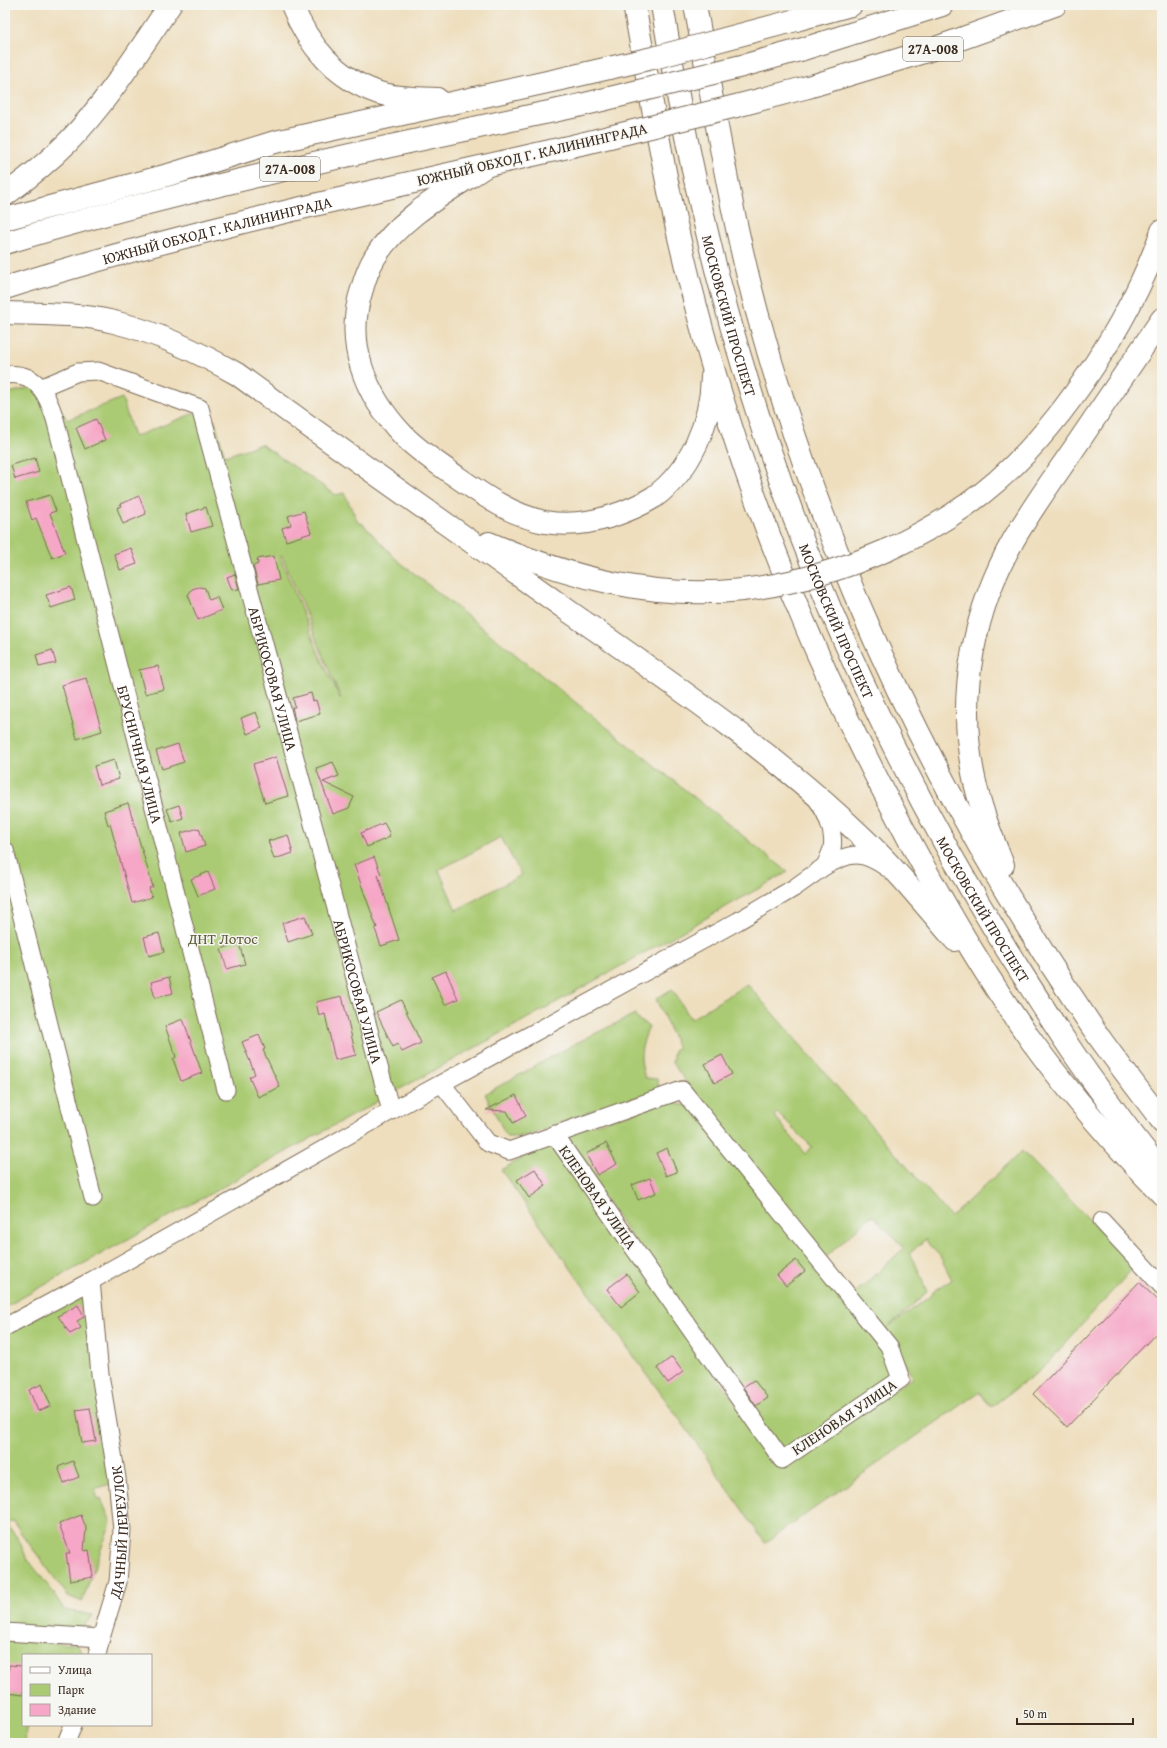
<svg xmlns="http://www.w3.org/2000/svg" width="1167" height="1748" font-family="'Gentium Book Plus',serif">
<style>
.green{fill:#aacb73;stroke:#727a48;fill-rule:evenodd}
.building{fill:#f6a6c6}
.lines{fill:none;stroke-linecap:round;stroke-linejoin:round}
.minor-casing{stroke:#7a6956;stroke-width:19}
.highway-casing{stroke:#7a6956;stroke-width:24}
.minor{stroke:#fff;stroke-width:17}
.highway{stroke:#fff;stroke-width:22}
.highway-bridge-casing{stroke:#7a6956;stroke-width:24;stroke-linecap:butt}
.highway-bridge{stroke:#fff;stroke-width:22}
.labels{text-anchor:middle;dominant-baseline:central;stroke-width:3;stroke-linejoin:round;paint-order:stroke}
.shield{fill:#f6f6f2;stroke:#73675e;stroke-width:1}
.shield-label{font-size:14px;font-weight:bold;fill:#3b2a1e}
.street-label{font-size:15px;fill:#3b2a1e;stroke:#f6f6f2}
.park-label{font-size:15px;fill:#5c5a38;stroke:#f6f6f2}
</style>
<rect width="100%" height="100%" fill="#f6f6f2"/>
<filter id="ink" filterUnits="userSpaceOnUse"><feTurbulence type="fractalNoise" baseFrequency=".025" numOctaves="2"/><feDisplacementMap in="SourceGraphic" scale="8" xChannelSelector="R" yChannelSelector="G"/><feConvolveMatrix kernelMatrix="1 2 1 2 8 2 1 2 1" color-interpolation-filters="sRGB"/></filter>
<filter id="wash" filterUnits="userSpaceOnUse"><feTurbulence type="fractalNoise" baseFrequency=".012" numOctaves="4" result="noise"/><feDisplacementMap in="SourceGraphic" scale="16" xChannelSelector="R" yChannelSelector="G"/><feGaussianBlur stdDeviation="0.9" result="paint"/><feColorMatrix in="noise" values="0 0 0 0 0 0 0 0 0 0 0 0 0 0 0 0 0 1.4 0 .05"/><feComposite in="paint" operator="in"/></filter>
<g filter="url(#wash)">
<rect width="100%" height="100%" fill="#eedebd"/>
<g class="green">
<path d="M45 384 67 420 122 398 134 437 197 412 215 421 225 456 261 444 336 495 344 493 359 524 362 523 396 559 788 872 489 1040 5 1307V394ZM282 556 341 699V700L320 656 280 557ZM501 837 521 875 456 910 439 870Z"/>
<path d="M747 984 951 1217 1022 1151 1135 1266 1042 1369 991 1407 979 1392 765 1543 693 1438 581 1283 501 1170 549 1143 558 1149 778 1464 872 1402 913 1378 899 1352 853 1295 904 1248 872 1215 824 1259 764 1186 672 1063 674 1050 678 1048 656 999 672 989 691 1019ZM777 1112 812 1147 805 1154 774 1115ZM926 1239 929 1245 940 1256 952 1280 936 1289 929 1297 888 1327 927 1292 914 1260 909 1254Z"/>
<path d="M635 1014 637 1019 649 1026C641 1047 638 1056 645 1078L657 1079 660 1091C634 1098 608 1104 583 1114 557 1124 535 1138 507 1137L485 1094 578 1042Z"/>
<path d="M675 1100 678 1104 693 1107 886 1348 895 1373 791 1449H778L565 1141V1133Z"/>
<path d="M82 1293 87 1298 113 1483 95 1489 98 1500 101 1499 111 1522 82 1602 68 1596 21 1533 14 1521 6 1523 19 1540 26 1557 53 1592 64 1610 93 1615 89 1621 80 1629H5V1334Z"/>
<path d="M5 1641 77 1644 82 1652V1655H23V1725H27L24 1743H5Z"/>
</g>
<g id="blocks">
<g class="building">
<path d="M96 419 105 440 85 449 76 428Z"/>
<path d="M35 458 39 472 15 479 11 465Z"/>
<path d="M50 495 56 511 50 513 65 553 52 558 36 518 32 520 26 502Z"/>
<path d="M139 496 146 514 123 524 117 508 121 506 120 504Z"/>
<path d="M206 507 212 526 191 532 186 514Z"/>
<path d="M304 511 311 533 286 541 282 528 291 525 288 516Z"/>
<path d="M131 548 137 564 120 570 114 554Z"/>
<path d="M274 556 279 580 258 584 253 566 258 564 257 559Z"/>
<path d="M235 574 239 589 232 590 227 577Z"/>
<path d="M71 587 75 600 51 608 46 595Z"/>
<path d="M199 587 205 588 209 600 217 597 222 610 198 620 188 595 192 589Z"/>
<path d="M52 650 56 663 39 667 36 655Z"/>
<path d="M158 666 164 689 145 694 139 670Z"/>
<path d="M86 678 102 731 77 739 62 685Z"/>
<path d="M311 693 313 701 316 700 320 714 295 721 292 707H295L293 698Z"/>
<path d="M256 712 262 728 247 734 241 718Z"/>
<path d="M178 744 184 762 162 769 156 751Z"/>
<path d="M276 757 288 796 265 803 253 764Z"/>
<path d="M114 760 119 779 99 785 94 766Z"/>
<path d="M333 762 339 776 323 782 354 797 349 808 333 814 316 768Z"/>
<path d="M128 803 153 887 149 888 152 897 132 903 110 824 108 825 104 811Z"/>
<path d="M179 805 183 818 172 822 167 809Z"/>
<path d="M384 823 390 834 389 835 390 837 367 847 361 833Z"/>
<path d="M199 828 205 846 186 852 181 833Z"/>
<path d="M288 835 293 853 274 859 268 841Z"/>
<path d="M374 857 381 874 378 875 399 940 381 946 375 929 377 928 354 865Z"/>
<path d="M208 872 215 889 198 896 191 879Z"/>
<path d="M305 916 312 934 288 942 282 923Z"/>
<path d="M159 933 164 952 149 956 144 937Z"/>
<path d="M239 943 245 964 227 969 221 949Z"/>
<path d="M446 971 458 999 445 1005 432 977Z"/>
<path d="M169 977 173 993 155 998 151 982Z"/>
<path d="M342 996 356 1055 335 1060 325 1014 319 1016 316 1002Z"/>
<path d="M401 1000 421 1043 402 1052 398 1044 393 1047 376 1012Z"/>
<path d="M183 1019 202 1073 181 1081 173 1059 176 1057 165 1026Z"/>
<path d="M259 1035 265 1049 263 1050 280 1087 258 1097 249 1077 255 1074 242 1042Z"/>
<path d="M722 1055 732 1074 715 1083 705 1064Z"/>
<path d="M516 1095 526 1116 513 1123 507 1111 486 1110Z"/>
<path d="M606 1143 617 1164 597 1175 586 1154Z"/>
<path d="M667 1148 677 1172 666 1176 656 1153Z"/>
<path d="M535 1169 546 1186 529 1198 517 1180Z"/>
<path d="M650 1178 656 1193 638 1200 632 1185Z"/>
<path d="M796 1260 805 1271 786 1286 777 1275Z"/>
<path d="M627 1274 640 1292 621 1307 607 1289Z"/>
<path d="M1139 1282 1162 1304V1327L1067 1427 1033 1394Z"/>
<path d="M78 1305 84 1317 77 1321 81 1328 70 1334 58 1316Z"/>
<path d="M672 1357 683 1372 668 1383 657 1368Z"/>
<path d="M754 1380 768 1398 756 1406 743 1387Z"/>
<path d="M42 1384 51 1406 38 1411 29 1390Z"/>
<path d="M90 1408 96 1441 82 1443 76 1410Z"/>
<path d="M73 1461 79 1477 64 1483 58 1467Z"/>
<path d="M81 1515 86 1528 84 1551 89 1550 93 1577 70 1581 66 1553H70L59 1524Z"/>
<path d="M9 1665 23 1666V1695L6 1693Z"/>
</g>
</g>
</g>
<g filter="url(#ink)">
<use href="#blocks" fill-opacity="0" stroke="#7a6956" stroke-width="1"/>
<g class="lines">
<defs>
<g id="minor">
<path id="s1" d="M5 375C36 371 47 393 55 419L226 1090"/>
<path id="s2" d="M40 388 78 372 98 371 200 408 391 1111"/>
<path d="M818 801C827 814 835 833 832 849 830 855 827 861 825 866 851 852 862 850 887 868"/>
<path d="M5 850 93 1198"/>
<path d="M442 1084 488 1143 509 1151 682 1090 889 1346 901 1379 782 1460 554 1134"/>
<path d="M1102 1221 1162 1286"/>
<path d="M5 1327 91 1281 391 1111 738 921 794 888 825 866"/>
<path id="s3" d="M5 1632 101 1638 118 1582 122 1530 117 1478 100 1374 91 1281"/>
<path d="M97 1655 101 1638"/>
<path d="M66 1743 73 1725"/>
</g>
<g id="highway">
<path d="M292 5C308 46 337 79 379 93 398 99 418 98 437 99"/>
<path d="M634 5C649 86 662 166 681 246 727 444 801 636 896 815 937 893 982 972 1033 1043 1072 1096 1116 1147 1162 1194"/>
<path id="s4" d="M662 5C677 96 695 187 718 277 779 514 878 741 1007 950 1040 1002 1073 1056 1111 1105 1127 1128 1145 1150 1162 1172"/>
<path d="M695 5C714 107 730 211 757 312 827 571 947 816 1099 1037 1119 1065 1141 1093 1162 1121"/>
<path d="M796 20 851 5"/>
<path d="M800 50 942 5"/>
<path d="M808 87 927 51 1055 5"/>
<path d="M486 166C447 192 400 217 375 257 369 267 365 278 362 289 344 343 365 395 403 435 418 451 439 464 457 477 483 495 513 516 545 522 568 526 590 523 612 516 627 511 641 505 654 497 691 470 711 422 712 377"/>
<path d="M5 195C27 179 48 162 68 142 107 102 138 52 170 5"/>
<path d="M5 219 175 173 275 142 570 77"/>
<path d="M5 243C193 186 385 147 577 106"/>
<path id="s5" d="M5 288C195 228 391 188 585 143"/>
<path d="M5 313C41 314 79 313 114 322 159 333 198 352 237 374 346 454 457 531 567 610 667 680 775 753 862 837 896 869 925 905 955 940"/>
<path d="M489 543C569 577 654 600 742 590"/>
<path d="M887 550C926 532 964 510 997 481 1066 420 1132 317 1162 231"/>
<path d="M1003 865C991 835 979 805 973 773 957 693 974 609 1014 539 1032 508 1053 479 1073 450 1103 406 1132 363 1162 319"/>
</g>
</defs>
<use href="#minor" class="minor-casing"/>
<use href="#highway" class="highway-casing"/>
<use href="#minor" class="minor"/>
<use href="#highway" class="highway"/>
<defs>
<g id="highway-bridge">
<path d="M570 77 657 57 796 20"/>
<path d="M577 106 742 66 800 50"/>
<path d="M585 143 736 106 808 87"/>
<path d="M742 590C792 584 841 570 887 550"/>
</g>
</defs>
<use href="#highway-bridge" class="highway-bridge-casing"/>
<use href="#highway-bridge" class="highway-bridge"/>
</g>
</g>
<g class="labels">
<g class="shield">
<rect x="903" y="37" width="60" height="24" rx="3"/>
<rect x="260" y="157" width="60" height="24" rx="3"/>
</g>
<g class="shield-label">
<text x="933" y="49">27А-008</text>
<text x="290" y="169">27А-008</text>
</g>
<g class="street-label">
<text transform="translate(532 154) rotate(-13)">ЮЖНЫЙ ОБХОД Г. КАЛИНИНГРАДА</text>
<text stroke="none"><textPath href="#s5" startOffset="220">ЮЖНЫЙ ОБХОД Г. КАЛИНИНГРАДА</textPath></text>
<text stroke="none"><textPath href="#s4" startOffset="318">МОСКОВСКИЙ ПРОСПЕКТ</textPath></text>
<text stroke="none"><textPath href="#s4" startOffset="642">МОСКОВСКИЙ ПРОСПЕКТ</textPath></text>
<text stroke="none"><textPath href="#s2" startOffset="450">АБРИКОСОВАЯ УЛИЦА</textPath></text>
<text stroke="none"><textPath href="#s1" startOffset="420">БРУСНИЧНАЯ УЛИЦА</textPath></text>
<text stroke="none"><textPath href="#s4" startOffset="966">МОСКОВСКИЙ ПРОСПЕКТ</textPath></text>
<text stroke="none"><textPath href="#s2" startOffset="774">АБРИКОСОВАЯ УЛИЦА</textPath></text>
<text transform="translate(598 1197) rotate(55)">КЛЕНОВАЯ УЛИЦА</text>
<text transform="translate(844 1417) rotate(-34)">КЛЕНОВАЯ УЛИЦА</text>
<text stroke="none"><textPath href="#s3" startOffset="205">ДАЧНЫЙ ПЕРЕУЛОК</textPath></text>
</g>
<g class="park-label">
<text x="223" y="938">ДНТ Лотос</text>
</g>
</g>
<rect width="1167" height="1748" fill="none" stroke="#f6f6f2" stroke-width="20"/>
<rect x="22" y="1654" width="130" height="72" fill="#f6f6f2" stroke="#aba49d"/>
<rect x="30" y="1667" width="20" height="6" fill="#ffffff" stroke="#aba49d"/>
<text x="58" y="1674" font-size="12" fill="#3b2a1e">Улица</text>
<rect x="30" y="1684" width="20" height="12" fill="#aacb73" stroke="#aba49d"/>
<text x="58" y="1694" font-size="12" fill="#3b2a1e">Парк</text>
<rect x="30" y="1704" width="20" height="12" fill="#f6a6c6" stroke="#aba49d"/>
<text x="58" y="1714" font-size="12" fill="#3b2a1e">Здание</text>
<path d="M1017 1718v6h116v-6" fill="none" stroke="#3b2a1e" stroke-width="2"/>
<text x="1023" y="1718" font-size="12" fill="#3b2a1e" stroke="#f6f6f2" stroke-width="3" paint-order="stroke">50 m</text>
</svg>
